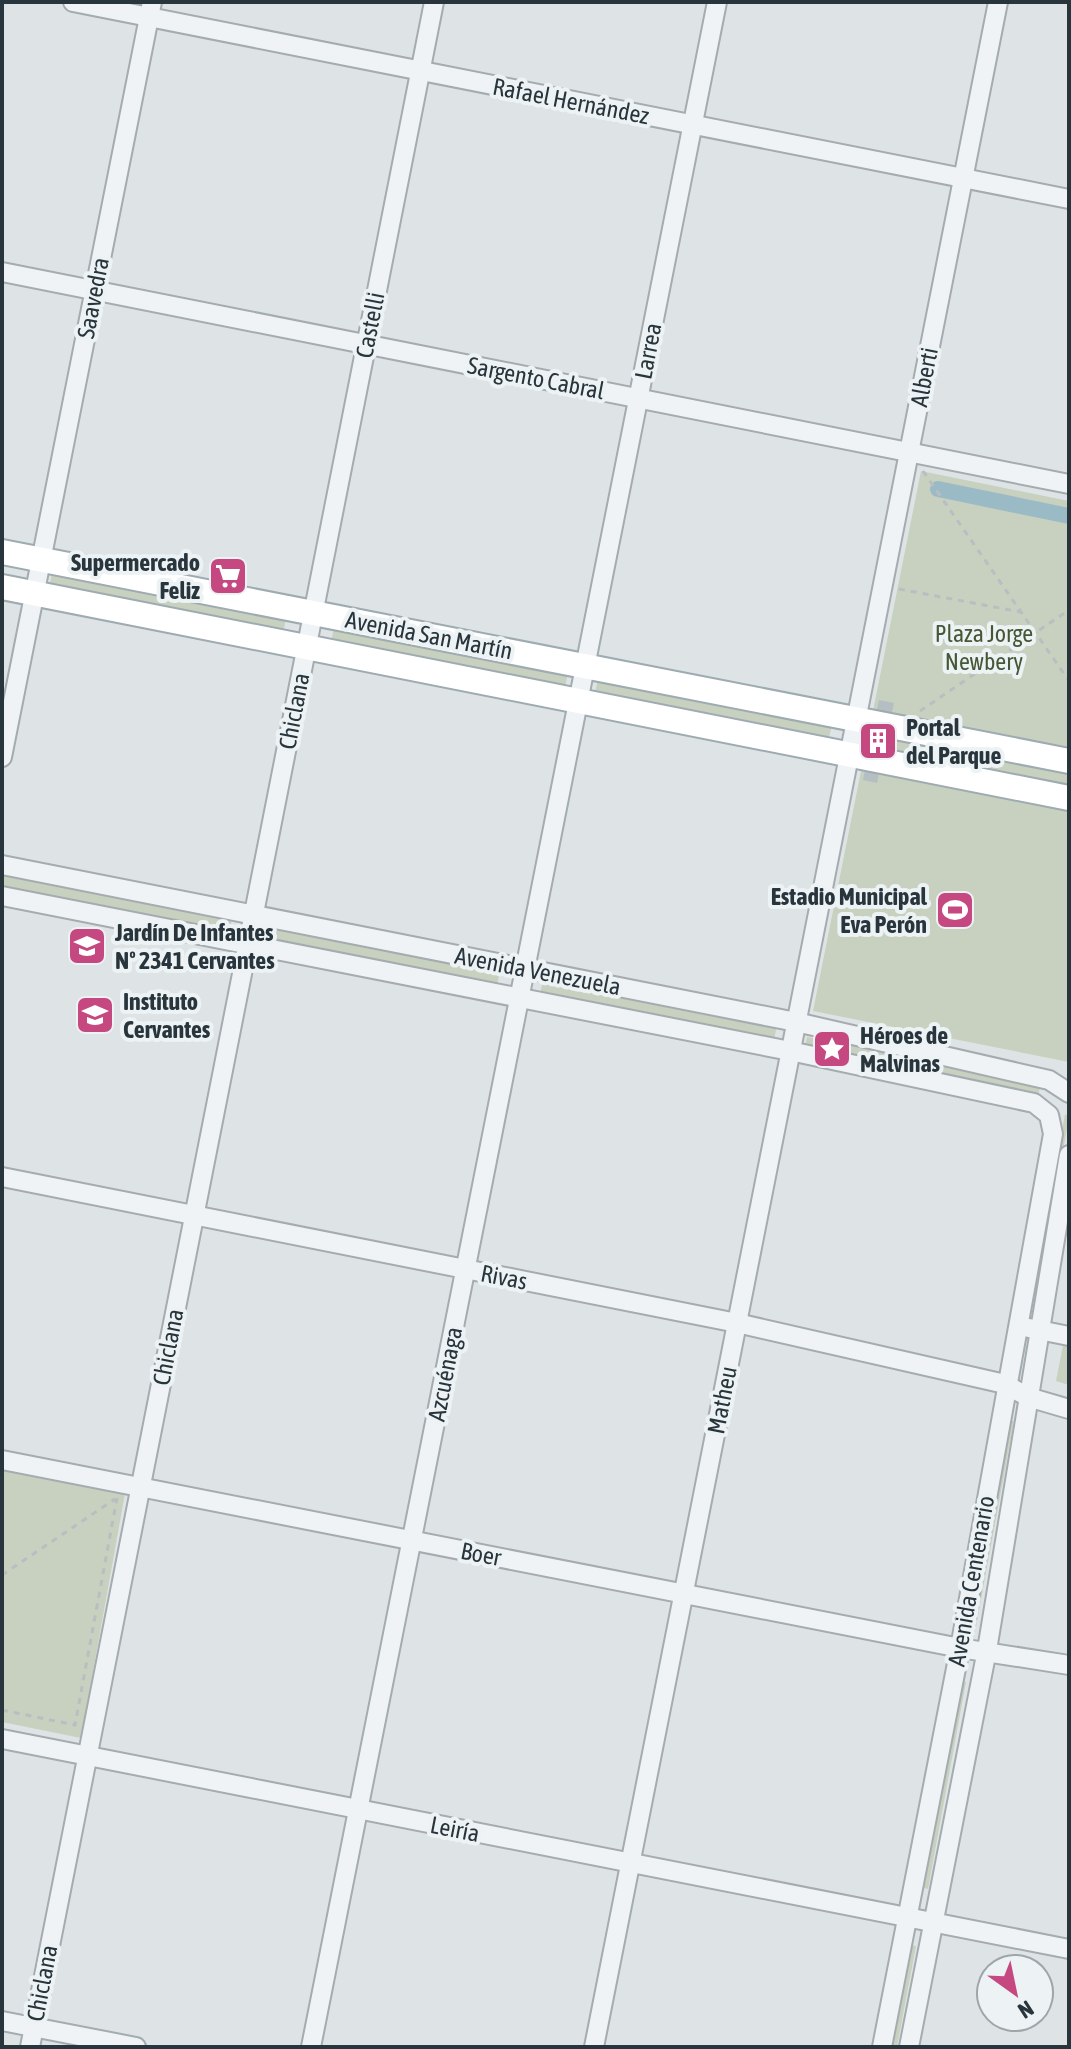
<svg xmlns="http://www.w3.org/2000/svg" width="1071" height="2049" font-family="'Asap Condensed',sans-serif">
<style>
.green{fill:#c8d0bf}
.lines{fill:none;stroke-linecap:round;stroke-linejoin:round}
.canal{stroke:#9abbc5;stroke-width:16}
.building{fill:#b5bec3}
.minor-casing{stroke:#a4acb0;stroke-width:22}
.major-casing{stroke:#9eabb1;stroke-width:28}
.path{stroke:#b8bec1;stroke-width:3;stroke-dasharray:6 6;stroke-linecap:butt}
.minor{stroke:#f0f3f5;stroke-width:18}
.major{stroke:#fff;stroke-width:24}
.labels{text-anchor:middle;dominant-baseline:central;stroke-width:8;stroke-linejoin:round;paint-order:stroke}
.street-label{font-size:24px;fill:#28353c;stroke:#edf2f4}
.poi-label{font-size:24px;font-weight:bold;fill:#28353c;stroke:#edf2f4;text-anchor:start}
.park-label{font-size:24px;fill:#465736;stroke:#edf2f4}
</style>
<rect width="100%" height="100%" fill="#dee4e6"/>
<g class="green">
<path d="M921 471 1069 501V1062L813 1011Z"/>
<path d="M52 573 286 618 283 633 49 588Z"/>
<path d="M334 628 568 673 565 687 331 642Z"/>
<path d="M598 679 832 724 829 738 595 693Z"/>
<path d="M2 873 232 917 230 932 2 888Z"/>
<path d="M266 926 500 971 497 986 263 941Z"/>
<path d="M543 980 777 1025 774 1040 540 995Z"/>
<path d="M807 1037 1041 1082 1038 1097 804 1052Z"/>
<path d="M1065 1114 1069 1118 1040 1274H1035Z"/>
<path d="M1069 1314V1385L1056 1381Z"/>
<path d="M1009 1420 1014 1421 976 1627H971Z"/>
<path d="M2 1464 126 1488 81 1738 2 1722Z"/>
<path d="M961 1681 966 1682 928 1889 924 1888Z"/>
<path d="M911 1945 916 1946 897 2047H892Z"/>
</g>
<g class="lines">
<path class="canal" d="M938 489 1069 516"/>
</g>
<path class="building" d="M879 700 894 703 877 783 863 780Z"/>
<g class="lines">
<defs>
<g id="minor">
<path d="M73 2 1069 199"/>
<path d="M2 272 1069 484"/>
<path d="M2 757 152 2"/>
<path d="M2 865 796 1022 1049 1080 1069 1093"/>
<path d="M2 896 790 1051 1034 1103 1049 1115 1053 1134 960 1648 882 2047"/>
<path d="M2 1177 737 1323 1005 1384 1028 1397 1069 1409"/>
<path d="M1029 1328 1069 1336"/>
<path d="M2 1460 960 1648 1069 1665"/>
<path d="M2 1739 1069 1949"/>
<path d="M2 2021 136 2047"/>
<path d="M30 2047 434 2"/>
<path d="M311 2047 717 2"/>
<path d="M594 2047 998 2"/>
<path d="M909 2047 987 1650 1069 1155"/>
</g>
<g id="major">
<path d="M2 552 1069 761"/>
<path d="M2 587 1069 798"/>
</g>
</defs>
<use href="#minor" class="minor-casing"/>
<use href="#major" class="major-casing"/>
<g class="path">
<path d="M923 471 1069 681"/>
<path d="M899 589 1021 612"/>
<path d="M920 711 1069 610"/>
<path d="M2 1575 115 1499"/>
<path d="M2 1710 75 1725 117 1498"/>
</g>
<use href="#minor" class="minor"/>
<use href="#major" class="major"/>
</g>
<defs>
<symbol id="supermarket-square" viewBox="-11 -11 22 22"><rect x="-9" y="-9" width="18" height="18" rx="4" fill="#c54980" stroke="#edf2f4"/><path d="M-6-5.5h2.5l.6 2H6L4.5 2H-2.5L-4.4-4H-6ZM-1.5 3.2a1.3 1.3 0 1 0 .1 0ZM3 3.2a1.3 1.3 0 1 0 .1 0Z" fill="#fff"/></symbol>
<symbol id="building-square" viewBox="-11 -11 22 22"><rect x="-9" y="-9" width="18" height="18" rx="4" fill="#c54980" stroke="#edf2f4"/><path d="M-4-6H4V6H1V3H-1V6H-4ZM-2.5-4.3h1.7v1.8h-1.7ZM.8-4.3h1.7v1.8H.8ZM-2.5-1h1.7V.8h-1.7ZM.8-1h1.7V.8H.8Z" fill="#fff"/></symbol>
<symbol id="stadium-square" viewBox="-11 -11 22 22"><rect x="-9" y="-9" width="18" height="18" rx="4" fill="#c54980" stroke="#edf2f4"/><path d="M0-5a6.5 5 0 1 0 0 10a6.5 5 0 1 0 0-10ZM-3.5-1.8h7v3.6h-7Z" fill="#fff"/></symbol>
<symbol id="school-square" viewBox="-11 -11 22 22"><rect x="-9" y="-9" width="18" height="18" rx="4" fill="#c54980" stroke="#edf2f4"/><path d="M0-5L7-2L0 1L-7-2ZM-4 1L0 2.5L4 1V4Q0 6-4 4Z" fill="#fff"/></symbol>
<symbol id="sight-square" viewBox="-11 -11 22 22"><rect x="-9" y="-9" width="18" height="18" rx="4" fill="#c54980" stroke="#edf2f4"/><path d="M0-6L1.8-2.2L6-1.7L2.9 1.2L3.7 5.4L0 3.3L-3.7 5.4L-2.9 1.2L-6-1.7L-1.8-2.2Z" fill="#fff"/></symbol>
</defs>
<g fill-rule="evenodd">
<use href="#supermarket-square" x="206" y="554" width="44" height="44"/>
<use href="#building-square" x="856" y="719" width="44" height="44"/>
<use href="#stadium-square" x="933" y="888" width="44" height="44"/>
<use href="#school-square" x="65" y="924" width="44" height="44"/>
<use href="#school-square" x="73" y="993" width="44" height="44"/>
<use href="#sight-square" x="810" y="1027" width="44" height="44"/>
</g>
<g class="labels">
<g class="street-label">
<text transform="translate(571 101) rotate(11)">Rafael Hernández</text>
<text transform="translate(93 298) rotate(-79)">Saavedra</text>
<text transform="translate(370 325) rotate(-79)">Castelli</text>
<text transform="translate(648 351) rotate(-79)">Larrea</text>
<text transform="translate(924 377) rotate(-79)">Alberti</text>
<text transform="translate(536 378) rotate(11)">Sargento Cabral</text>
<text transform="translate(429 635) rotate(11)">Avenida San Martín</text>
<text transform="translate(294 711) rotate(-79)">Chiclana</text>
<text transform="translate(538 971) rotate(11)">Avenida Venezuela</text>
<text transform="translate(504 1277) rotate(11)">Rivas</text>
<text transform="translate(168 1347) rotate(-79)">Chiclana</text>
<text transform="translate(445 1374) rotate(-79)">Azcuénaga</text>
<text transform="translate(722 1400) rotate(-79)">Matheu</text>
<text transform="translate(481 1554) rotate(11)">Boer</text>
<text transform="translate(971 1581) rotate(-80)">Avenida Centenario</text>
<text transform="translate(455 1829) rotate(11)">Leiría</text>
<text transform="translate(42 1983) rotate(-79)">Chiclana</text>
</g>
<g class="poi-label">
<text x="200" y="562" text-anchor="end">Supermercado<tspan x="200" dy="28">Feliz</tspan></text>
<text x="906" y="727">Portal<tspan x="906" dy="28">del Parque</tspan></text>
<text x="927" y="896" text-anchor="end">Estadio Municipal<tspan x="927" dy="28">Eva Perón</tspan></text>
<text x="115" y="932">Jardín De Infantes<tspan x="115" dy="28">Nº 2341 Cervantes</tspan></text>
<text x="123" y="1001">Instituto<tspan x="123" dy="28">Cervantes</tspan></text>
<text x="860" y="1035">Héroes de<tspan x="860" dy="28">Malvinas</tspan></text>
</g>
<g class="park-label">
<text x="984" y="633">Plaza Jorge<tspan x="984" dy="28">Newbery</tspan></text>
</g>
</g>
<rect width="1071" height="2049" fill="none" stroke="#28353c" stroke-width="8"/>
<g transform="translate(1015 1993) rotate(147)"><circle r="38" fill="#edf2f4" stroke="#9ea6aa" stroke-width="2"/>
<path d="M0-6L14 30L0 20L-14 30Z" fill="#c54980"/>
<text y="-12" font-size="22" font-weight="bold" text-anchor="middle" fill="#28353c">N</text>
</g>
</svg>
